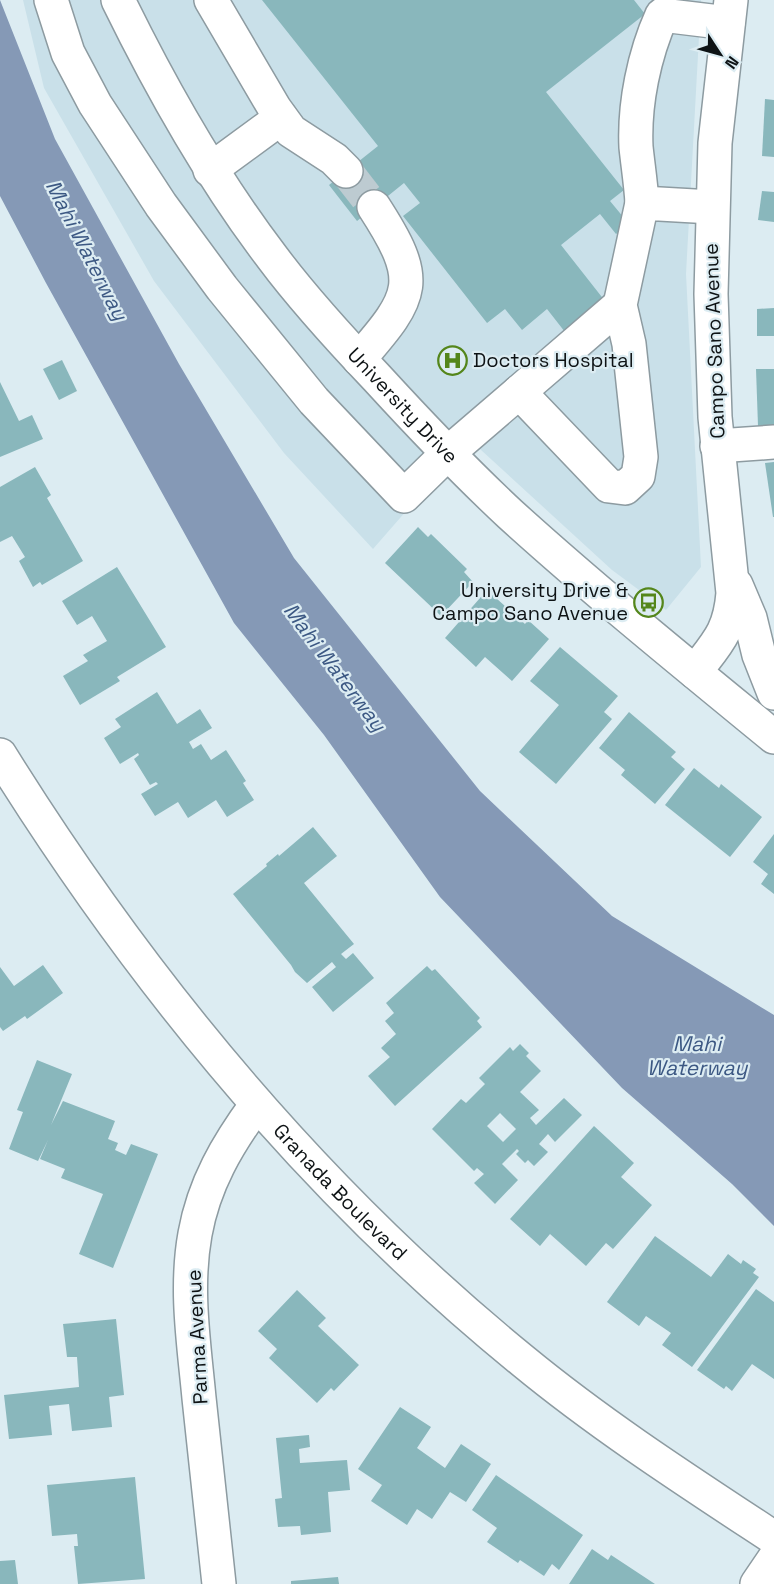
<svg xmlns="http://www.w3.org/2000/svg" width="774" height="1584" font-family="'Space Grotesk',sans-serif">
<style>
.built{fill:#c9e0e9}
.water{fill:#8599b6}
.building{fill:#89b7bc;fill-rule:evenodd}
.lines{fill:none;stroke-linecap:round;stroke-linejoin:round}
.minor-tunnel{stroke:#bdcbd1;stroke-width:33;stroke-dasharray:33 16;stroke-linecap:butt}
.minor-casing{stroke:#8d9ba1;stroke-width:36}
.minor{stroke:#fff;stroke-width:33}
.labels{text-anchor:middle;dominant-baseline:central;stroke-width:4.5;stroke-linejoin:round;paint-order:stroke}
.street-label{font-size:20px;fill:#0e1315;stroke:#dcecf2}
.poi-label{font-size:20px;fill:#0e1315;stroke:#dcecf2;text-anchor:start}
.water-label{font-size:21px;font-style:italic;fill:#3c5883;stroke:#dcecf2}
</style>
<rect width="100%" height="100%" fill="#dcecf2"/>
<path class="built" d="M23 0H701L686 274 701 567 666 610 612 570 469 439 373 549 284 453 154 281 44 88Z"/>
<path class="water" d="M0 0 55 139 179 364 294 558 480 791 612 916 774 1015V1226L732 1184 622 1088 440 897 324 735 234 623 46 283 0 196Z"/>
<g class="building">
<path d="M262 0H634L645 14 546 92 624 190 610 201 629 224 616 234 600 214 561 245 605 301 565 332 547 309 522 330 505 309 487 323 403 216 420 203 404 183 357 221 329 185 378 146Z"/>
<path d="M765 99 774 100V157L762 156Z"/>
<path d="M762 191 774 192V222L758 220Z"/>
<path d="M774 308V336H757V309Z"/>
<path d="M62 360 77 391 59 400 43 369Z"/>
<path d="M756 369H774V425L758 426Z"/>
<path d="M0 382 19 421 32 415 43 439 0 457Z"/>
<path d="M774 462V517H773L765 463Z"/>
<path d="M35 467 51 495 47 498 83 561 42 585 40 582 33 587 19 561 25 557 12 536 0 542V487Z"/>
<path d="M418 527 428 537 431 534 467 569 464 572 473 582 441 616 385 563Z"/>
<path d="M117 567 166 647 117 677 120 681 80 705 63 676 88 661 83 655 107 641 92 616 77 625 62 601Z"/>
<path d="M487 590 525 624 528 620 549 639 512 681 485 657 476 667 445 638Z"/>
<path d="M560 647 618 696 604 712 612 719 556 784 519 752 559 705 530 681Z"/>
<path d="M157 692 177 724 200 709 212 728 189 742 193 749 201 744 211 760 226 750 246 781 243 783 254 800 227 817 216 800 188 818 178 802 155 816 141 794 158 784 156 782 150 785 134 759 139 755 138 753 120 764 104 738 121 727 115 719Z"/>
<path d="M629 712 676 752 671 757 685 769 655 804 621 775 625 770 599 748Z"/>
<path d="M694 768 719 788 721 784 762 817 730 857 665 805Z"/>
<path d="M313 827 337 856 304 883 354 944 341 954 346 959 353 953 374 978 333 1012 312 987 336 967 332 962 307 983 295 972 291 965 233 894 267 866 266 864 278 854 279 856Z"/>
<path d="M774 834V894L761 884 768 874 753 862Z"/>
<path d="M43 965 63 993 27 1019 25 1016 3 1031 0 1027V967L14 986Z"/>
<path d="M427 966 432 971 435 969 480 1018 477 1021 482 1027 395 1106 368 1076 390 1057 381 1048 396 1034 385 1021 394 1013 386 1003Z"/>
<path d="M520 1044 529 1053 526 1056 541 1071 520 1092 539 1110 530 1118 536 1125 564 1098 582 1115 555 1142 548 1134 539 1144 548 1152 534 1166 528 1160 525 1163 516 1154 519 1151 517 1149 502 1164 518 1180 495 1204 474 1183 484 1174 477 1168 474 1171 432 1129 461 1099 466 1103 485 1084 479 1078 510 1047 513 1051ZM500 1113 516 1129 503 1142 487 1126Z"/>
<path d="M37 1060 72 1074 51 1125 63 1101 115 1121 108 1139 118 1143 115 1150 126 1155 131 1144 158 1154 113 1268 79 1254 103 1194 61 1178 65 1169 40 1159 48 1140 38 1161 9 1149 23 1112 17 1110Z"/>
<path d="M594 1126 634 1163 621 1177 652 1205 613 1249 606 1243 586 1266 550 1234 540 1246 510 1219Z"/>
<path d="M655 1236 711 1277 728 1254 741 1264 743 1260 756 1269 753 1273 759 1277 692 1367 662 1345 671 1333 646 1316 639 1326 607 1302Z"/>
<path d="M756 1289 774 1302V1379L752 1364 732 1391 726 1386 724 1389 697 1370Z"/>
<path d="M297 1290 326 1318 318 1326 359 1365 334 1391 331 1388 317 1403 269 1358 277 1349 258 1331Z"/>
<path d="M116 1319 124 1395 109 1397 112 1427 72 1431 69 1404 49 1406 52 1435 9 1439 4 1395 79 1387 77 1357H67L63 1324Z"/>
<path d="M400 1407 431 1427 417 1448 445 1468 461 1444 491 1464 466 1502 450 1492 432 1519 417 1509 407 1525 371 1501 382 1485 358 1469Z"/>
<path d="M309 1435 310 1447 299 1449 300 1463 347 1460 350 1490 328 1492 331 1532 301 1535 300 1526 278 1527 275 1499 282 1498 276 1438Z"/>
<path d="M496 1475 583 1535 559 1570 552 1564 544 1576 520 1560 518 1563 487 1542 497 1528 472 1510Z"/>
<path d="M135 1477 145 1579 78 1584 74 1546H78L77 1534 52 1536 47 1485Z"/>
<path d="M592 1549 608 1560 611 1555 655 1584H569Z"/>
<path d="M15 1560 18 1584H0V1561Z"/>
<path d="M338 1577 339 1584H291V1581Z"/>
</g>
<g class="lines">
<path class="minor-tunnel" d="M346 171 374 207"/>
<defs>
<g id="minor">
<path d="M51 0 68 53 95 104 161 205 222 288 314 401 404 496 448 453 620 305"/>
<path id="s1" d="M118 0C162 90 211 177 272 257 304 300 340 339 377 378 420 425 464 471 510 514 595 591 685 664 774 737"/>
<path d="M211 0 275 109 291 131 334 159 346 171"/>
<path d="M210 170 281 118"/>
<path d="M642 203C641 185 638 166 636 147 634 104 644 55 662 15L728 23"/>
<path d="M359 359C415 295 422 281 374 207"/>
<path d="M519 392 609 486 625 488 638 476 641 457 629 344 620 305 642 203 712 207"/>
<path d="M717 446 774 442"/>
<path d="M736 585 750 618 759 655 774 693"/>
<path d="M695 672C717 643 730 632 733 593L715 417 711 294 715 143 731 0"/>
<path id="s2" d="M0 755C142 983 314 1191 523 1361 602 1426 689 1482 774 1538"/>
<path d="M219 1584C212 1522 206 1460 199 1398 194 1344 185 1289 195 1234 204 1184 227 1145 257 1104"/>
<path d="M757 1584 774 1559"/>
</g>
</defs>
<use href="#minor" class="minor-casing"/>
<use href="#minor" class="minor"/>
</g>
<defs>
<symbol id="hospital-ring" viewBox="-11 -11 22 22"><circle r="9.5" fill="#dcecf2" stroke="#54861b" stroke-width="1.5"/><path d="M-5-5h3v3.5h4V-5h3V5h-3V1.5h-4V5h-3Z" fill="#54861b"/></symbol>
<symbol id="bus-ring" viewBox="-11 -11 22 22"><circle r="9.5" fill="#dcecf2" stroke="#54861b" stroke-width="1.5"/><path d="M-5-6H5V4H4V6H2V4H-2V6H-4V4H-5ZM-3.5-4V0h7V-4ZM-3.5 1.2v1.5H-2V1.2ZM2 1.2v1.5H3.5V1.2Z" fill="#54861b"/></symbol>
</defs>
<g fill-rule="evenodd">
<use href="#hospital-ring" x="436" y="344" width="33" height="33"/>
<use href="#bus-ring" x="632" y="586" width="33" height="33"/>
</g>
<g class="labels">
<g class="street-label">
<text transform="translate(714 341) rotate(-92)">Campo Sano Avenue</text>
<text stroke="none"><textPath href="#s1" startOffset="498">University Drive</textPath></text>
<text stroke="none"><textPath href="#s2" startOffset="555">Granada Boulevard</textPath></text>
<text transform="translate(197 1337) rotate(-93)">Parma Avenue</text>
</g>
<g class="poi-label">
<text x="473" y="360">Doctors Hospital</text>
<text x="628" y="590" text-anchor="end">University Drive &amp;<tspan x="628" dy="23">Campo Sano Avenue</tspan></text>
</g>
<g class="water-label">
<text transform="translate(87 250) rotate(63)">Mahi Waterway</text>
<text transform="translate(335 667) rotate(53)">Mahi Waterway</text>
<text x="697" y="1043">Mahi<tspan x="697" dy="24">Waterway</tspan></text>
</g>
</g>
<g transform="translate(720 54) rotate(126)" stroke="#dcecf2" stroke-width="4.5" paint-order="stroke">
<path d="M0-4.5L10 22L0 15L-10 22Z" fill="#0e1315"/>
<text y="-9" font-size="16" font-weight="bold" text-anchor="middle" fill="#0e1315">N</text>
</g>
</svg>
